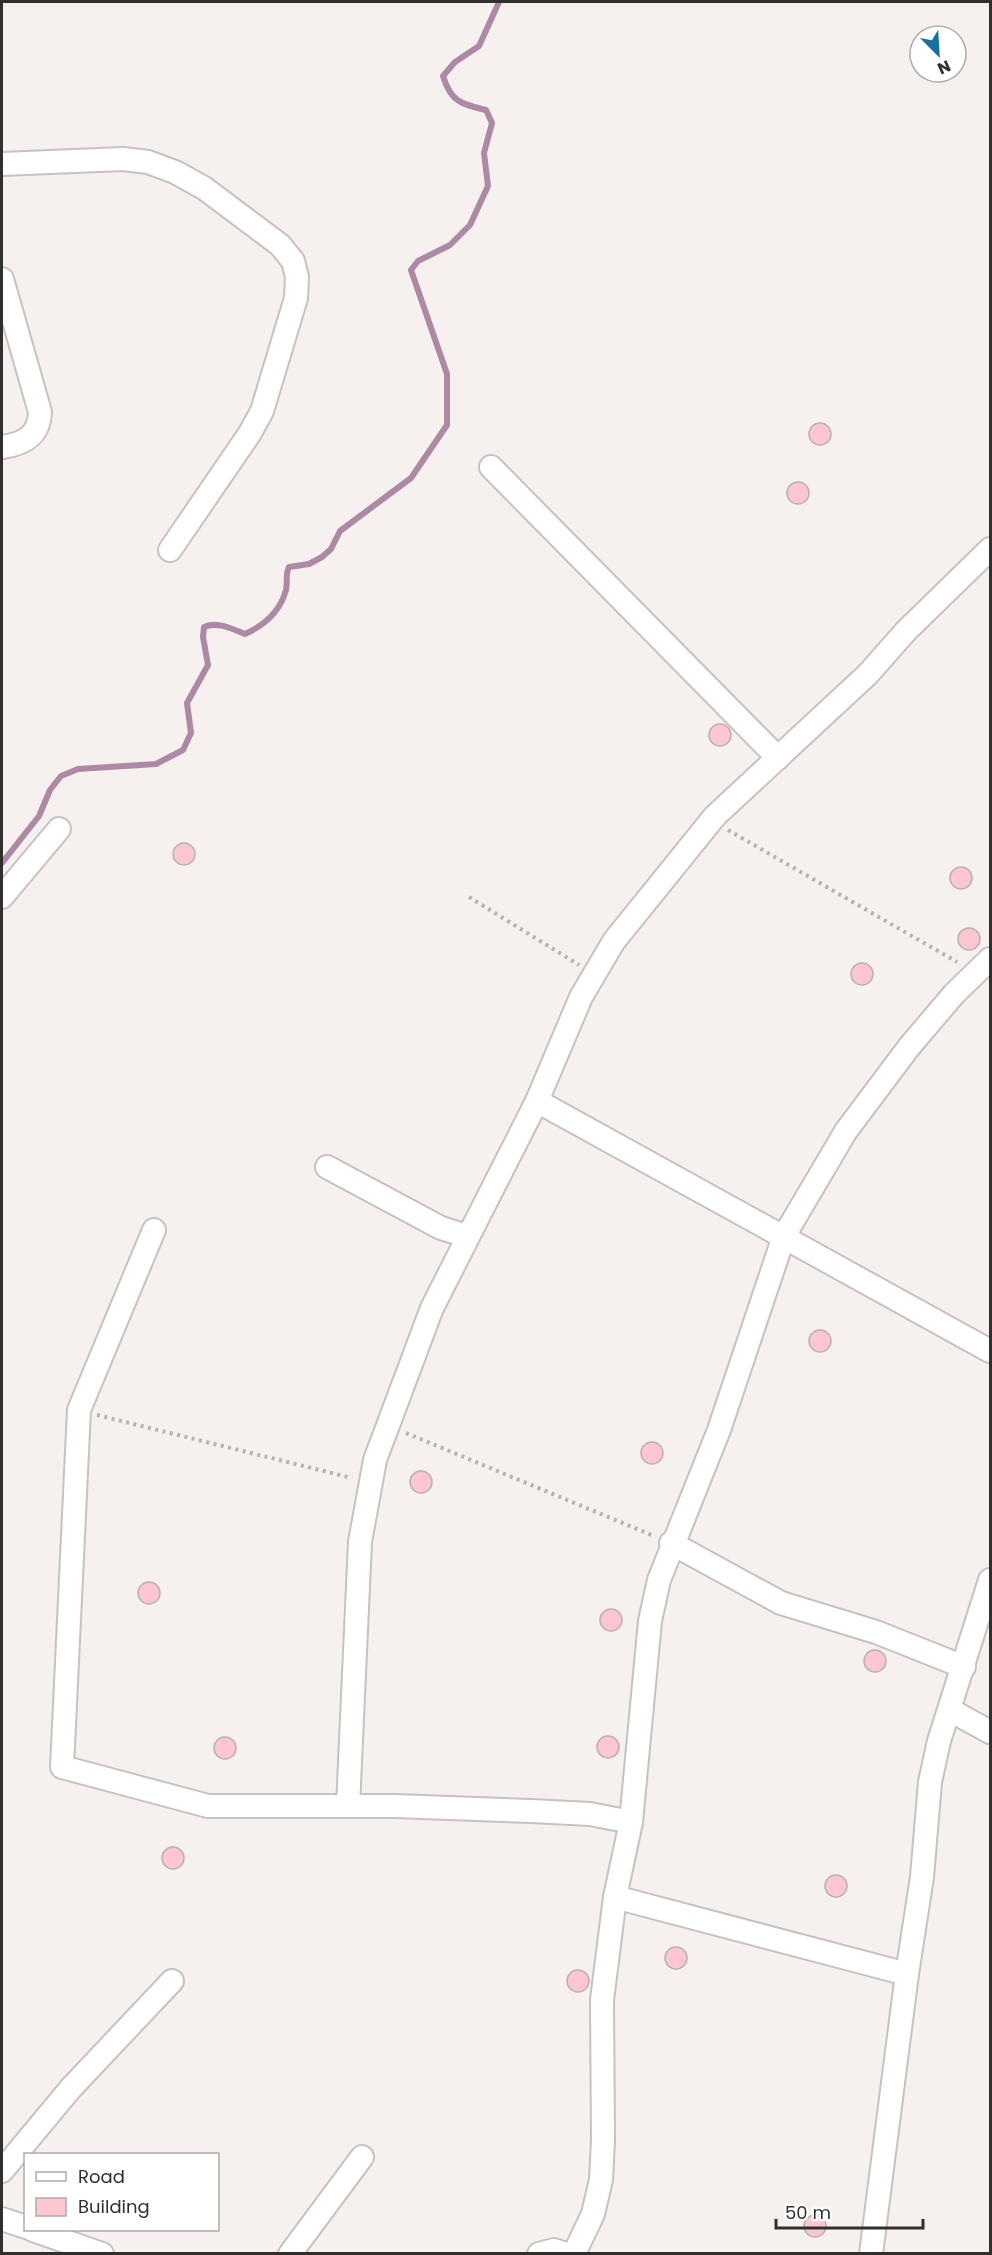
<svg xmlns="http://www.w3.org/2000/svg" width="992" height="2255" font-family="Poppins,sans-serif">
<style>
.lines{fill:none;stroke-linecap:round;stroke-linejoin:round}
.stream{stroke:#ae89a6;stroke-width:6}
.building{fill:#fec6d0;stroke:#b8b2b3;stroke-width:1.5}
.minor-casing{stroke:#c7c2c0;stroke-width:26}
.path{stroke:#b7b3b1;stroke-width:4;stroke-dasharray:3 4.5;stroke-linecap:butt}
.minor{stroke:#fff;stroke-width:22}
</style>
<rect width="100%" height="100%" fill="#f6f1ef"/>
<g class="lines">
<path class="stream" d="M2 863 39 816 50 790 61 776 78 769 156 764 183 750 191 733 187 703 208 665 203 637 204 627C217 621 232 629 245 634 265 625 280 612 286 590 288 581 285 575 289 567L309 564 322 557 331 549 340 531 411 478 447 425V374L411 270 418 261 450 245 470 225 488 186 484 153 492 123 486 110C461 104 451 102 443 76L455 62 479 46 499 2"/>
</g>
<g class="building">
<circle cx="820" cy="434" r="11"/>
<circle cx="798" cy="493" r="11"/>
<circle cx="720" cy="735" r="11"/>
<circle cx="184" cy="854" r="11"/>
<circle cx="961" cy="878" r="11"/>
<circle cx="969" cy="939" r="11"/>
<circle cx="862" cy="974" r="11"/>
<circle cx="820" cy="1341" r="11"/>
<circle cx="652" cy="1453" r="11"/>
<circle cx="421" cy="1482" r="11"/>
<circle cx="149" cy="1593" r="11"/>
<circle cx="611" cy="1620" r="11"/>
<circle cx="875" cy="1661" r="11"/>
<circle cx="608" cy="1747" r="11"/>
<circle cx="225" cy="1748" r="11"/>
<circle cx="173" cy="1858" r="11"/>
<circle cx="836" cy="1886" r="11"/>
<circle cx="676" cy="1958" r="11"/>
<circle cx="578" cy="1981" r="11"/>
<circle cx="815" cy="2226" r="11"/>
</g>
<g class="lines">
<defs>
<g id="minor">
<path d="M2 164 123 159 148 162 175 172 204 188 280 245 293 261 297 277 296 298 262 411 250 433 170 550"/>
<path d="M2 279 40 412C39 436 24 444 2 447"/>
<path d="M491 467 778 758"/>
<path d="M2 897 59 829"/>
<path d="M537 1101 581 997 614 941 715 816 868 674 906 631 990 549"/>
<path d="M327 1167 441 1228 467 1236"/>
<path d="M154 1230 79 1410 62 1767 208 1806H395L531 1811 590 1814 631 1822"/>
<path d="M671 1543 781 1603 876 1632 964 1667"/>
<path d="M950 1710 990 1732"/>
<path d="M348 1806 360 1542 375 1460 432 1308 537 1101 990 1351"/>
<path d="M615 1897 907 1974"/>
<path d="M2 2171 71 2088 172 1981"/>
<path d="M2 2219 26 2227"/>
<path d="M33 2230 102 2254"/>
<path d="M290 2254 362 2157"/>
<path d="M539 2254 554 2250 566 2254"/>
<path d="M574 2254 593 2214 601 2180 603 2140 602 2000 615 1897 631 1822 650 1621 659 1580 719 1430 784 1236 846 1131 909 1047 954 994 990 959"/>
<path d="M871 2254 907 1974 922 1877 930 1782 939 1741 990 1580"/>
</g>
</defs>
<use href="#minor" class="minor-casing"/>
<g class="path">
<path d="M728 830 957 962"/>
<path d="M469 897 579 965"/>
<path d="M97 1415 352 1478"/>
<path d="M406 1433 654 1536"/>
</g>
<use href="#minor" class="minor"/>
</g>
<rect width="992" height="2255" fill="none" stroke="#312f2e" stroke-width="6"/>
<rect x="24" y="2153" width="195" height="78" fill="#ffffff" stroke="#adacab" stroke-width="1.5"/>
<rect x="36" y="2172" width="30" height="9" fill="#ffffff" stroke="#adacab" stroke-width="1.5"/>
<text x="78" y="2183" font-size="18" fill="#312f2e">Road</text>
<rect x="36" y="2198" width="30" height="18" fill="#fec6d0" stroke="#adacab" stroke-width="1.5"/>
<text x="78" y="2213" font-size="18" fill="#312f2e">Building</text>
<g transform="translate(938 54) rotate(156)"><circle r="28" fill="#ffffff" stroke="#adacab" stroke-width="1.5"/>
<path d="M0-4.5L10 22L0 15L-10 22Z" fill="#1571a0"/>
<text y="-9" font-size="16" font-weight="bold" text-anchor="middle" fill="#312f2e">N</text>
</g>
<path d="M776 2219v9h147v-9" fill="none" stroke="#312f2e" stroke-width="3"/>
<text x="785" y="2219" font-size="18" fill="#312f2e" stroke="#ffffff" stroke-width="4.5" paint-order="stroke">50 m</text>
</svg>
